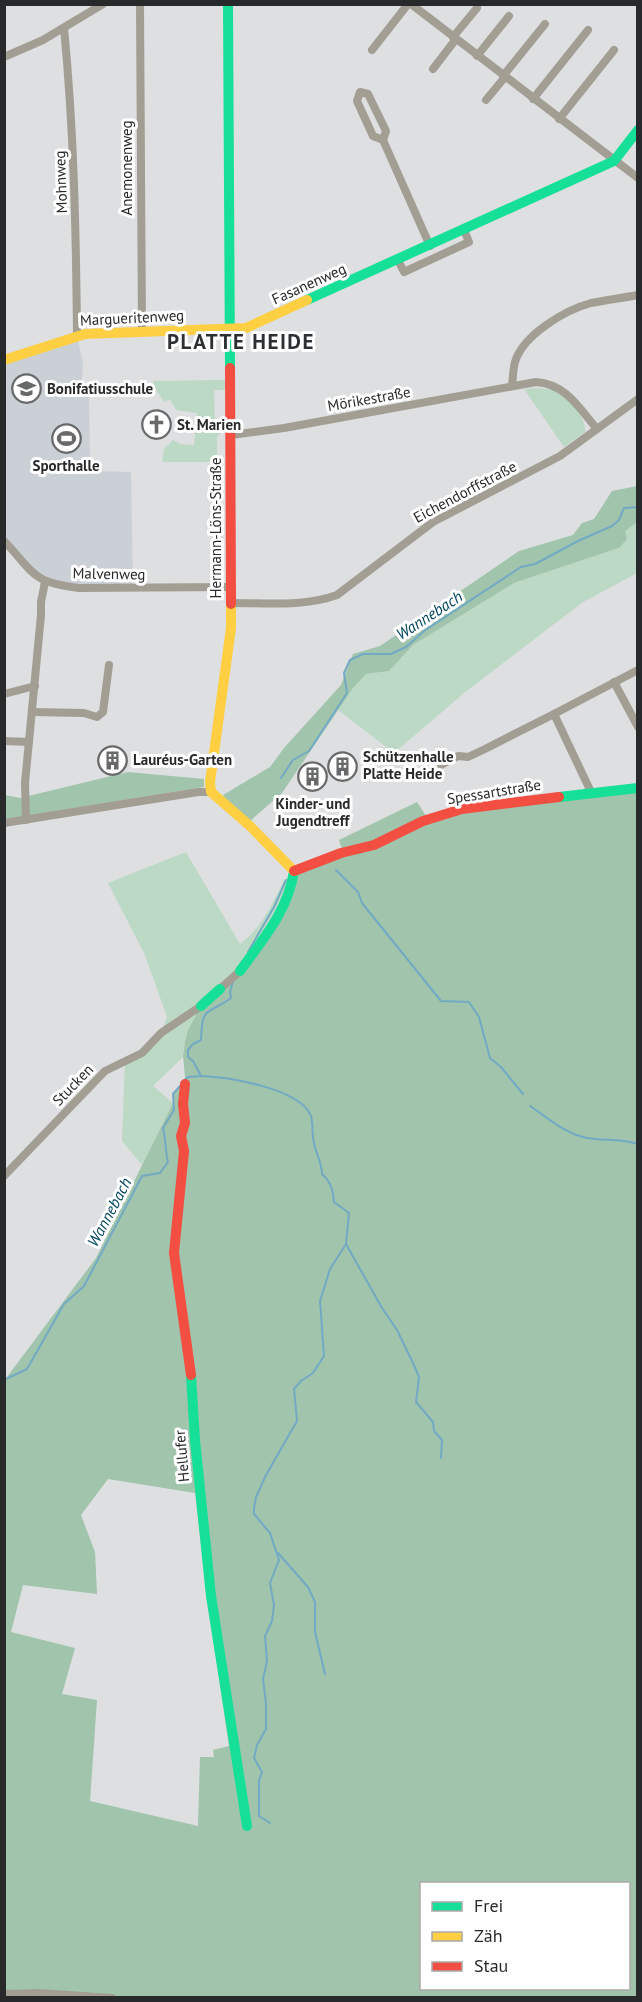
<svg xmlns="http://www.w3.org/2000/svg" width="642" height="2002" font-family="'PT Sans',sans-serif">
	<rect width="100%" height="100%" fill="#dddfe1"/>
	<polygon fill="#cad0d5" points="77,335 83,363 82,379 89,388 90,471 131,472 133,588 79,588 45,582 5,541 4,360"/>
	<g fill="#bbd9c4">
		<polygon points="225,380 225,390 214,390 215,422 220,423 220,435 217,436 217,462 162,462 164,449 173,440 180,444 194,445 197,413 176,410 170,399 164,402 155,388 153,381"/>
		<path d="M537,388c8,1 16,1 24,5 10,4 26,28 24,39l-21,15 -40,-58z"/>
		<polygon points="637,522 637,573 583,602 464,693 394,753 338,710 353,688 366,674 389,671 413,645 514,583 619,548 624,531"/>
		<path d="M186,852l54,92c21,-15 33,-41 44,-64l4,2v7l-48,82 -55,71 -3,16 -29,28 20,17 -31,62 -20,-24 3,-80 36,-28 6,-16 -22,-62 -37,-72z"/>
	</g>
	<g fill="#a0c4ac" fill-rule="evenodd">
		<polygon points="637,486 637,522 625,531 627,539 619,548 514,583 413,645 389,671 366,674 353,688 282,793 249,822 227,802 223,795 270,767 284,748 341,685 353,654 380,646 519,551 573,535 582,523 594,519 612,491"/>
		<polygon points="128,772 204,779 204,787 5,819 5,795 20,798"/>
		<path d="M637,788v1209h-632l-1,-616 92,-123 77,-155v-9l10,-12 2,-5 -2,-21 2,-14 3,-12 13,-24 39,-35 34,-46 20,-54 50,-16 -5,-15 78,-38 11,17zM108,1479l87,14 12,102 22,151 -16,4 1,7h-14l-2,69 -108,-25 7,-101 -35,-6 13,-46 -64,-16 12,-47 74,9 -2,-42 -14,-37zM422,1884h206v104h-206z"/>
	</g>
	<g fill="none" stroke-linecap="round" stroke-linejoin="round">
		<g stroke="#73aac3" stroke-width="2">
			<polyline points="281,778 293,760 309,751 347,693 344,673 350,660 363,654 391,654 406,647 424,631 521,567 535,564 578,541 612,526 619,520 624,508 638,507"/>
			<polyline points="336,870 358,892 362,903 441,1001 469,1002 479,1017 490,1058 501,1067 523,1094"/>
			<polyline points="248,952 274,907 286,880"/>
			<path d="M201,1076c26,1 99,12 110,40 2,7 1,19 3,27 2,11 8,20 8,31 9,8 11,16 12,28l15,11 -3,31 -16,25 -10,32 4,55 -11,17 -12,8 -7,8 3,32 -31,54 -10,22 -2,11v6l16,19 9,27 -9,23 4,22 -2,16 -7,15 2,25 -4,18 3,25v25l-9,16 -3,13 8,14 -3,9v35l11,7"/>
			<path d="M185,1080l3,-3 13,-1 -8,-15 -5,-4v-7l5,-6 8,-4c1,-36 6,-24 30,-42l-1,-6 3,-11"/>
			<path d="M530,1106c18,12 35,28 57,32 17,3 34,0 51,6"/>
			<polyline points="346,1244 382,1308 397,1330 413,1363 419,1377 416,1402 433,1422 434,1431 442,1440 441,1458"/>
			<path d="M4,1380l23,-11 37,-65 20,-18 58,-110 18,-3 8,-11c-3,-12 -2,-22 -5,-34l11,-18 -1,-16 7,-8"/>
			<polyline points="278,1553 308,1587 315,1602 315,1632 325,1674"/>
		</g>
		<g stroke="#a39e93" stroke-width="8">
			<polyline points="140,4 142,331"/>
			<polyline points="411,4 638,178"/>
			<path d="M64,28c10,103 12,203 13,307"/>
			<polyline points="453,37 477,8"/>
			<polyline points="372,50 408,4"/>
			<polyline points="477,56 509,16"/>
			<polyline points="4,57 43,40 103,4"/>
			<polyline points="433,69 456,39"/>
			<polyline points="503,76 545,24"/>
			<polyline points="533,99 588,30"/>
			<polyline points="486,100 505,77"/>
			<polyline points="559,119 614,50"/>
			<polyline points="383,140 373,136 357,101 360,92 368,94 386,131 383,140 430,246"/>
			<polyline points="398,260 404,272 469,242 464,230"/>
			<path d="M512,385c1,-7 1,-16 3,-23 8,-27 50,-52 76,-59 15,-3 31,-5 47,-8"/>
			<path d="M231,435l53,-7 252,-46c30,2 43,26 61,47"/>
			<path d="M4,541c31,32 26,41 75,47l152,-1"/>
			<path d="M231,603c35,0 73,4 106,-8l96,-73 127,-66 78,-57"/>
			<polyline points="614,682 638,727"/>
			<polyline points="4,694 35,686"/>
			<polyline points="32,712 84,713 97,717 103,712 109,665"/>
			<polyline points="4,741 29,742"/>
			<polyline points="441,765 458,756 468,757 485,749 554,714"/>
			<polyline points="591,792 554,714 638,670"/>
			<polyline points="26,820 25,783 41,615 41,602 45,582"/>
			<polyline points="4,823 198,792 211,792"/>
			<polyline points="220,989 240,971"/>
			<polyline points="4,1176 105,1071 142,1053 161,1033 201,1006"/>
			<polyline points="4,1994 40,1993 112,1998"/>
		</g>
		<g stroke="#16e098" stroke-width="10">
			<polyline points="228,4 230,368"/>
			<polyline points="307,300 614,161 638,130"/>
			<polyline points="559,797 638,788"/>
			<path d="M240,971c23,-32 48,-60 54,-100"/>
			<polyline points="201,1006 220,989"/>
			<polyline points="191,1375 195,1440 211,1596 247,1826"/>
		</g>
		<g stroke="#ffcf43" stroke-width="10">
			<polyline points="4,360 85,334 246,328 307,300"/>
			<polyline points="231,604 231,628 210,782 211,792 250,826 294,871"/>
		</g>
		<g stroke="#f24e42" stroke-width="10">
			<polyline points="230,368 231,604"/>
			<polyline points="294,871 341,853 374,845 423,821 462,809 559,797"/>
			<polyline points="185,1084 183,1104 185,1123 181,1136 184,1151 174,1253 191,1375"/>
		</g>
	</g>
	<defs>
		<symbol id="school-ring" viewBox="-11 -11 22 22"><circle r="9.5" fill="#fff" stroke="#67696a" stroke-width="1.5"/><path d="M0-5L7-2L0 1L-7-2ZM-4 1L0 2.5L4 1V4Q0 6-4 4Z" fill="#67696a"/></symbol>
		<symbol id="church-ring" viewBox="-11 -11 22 22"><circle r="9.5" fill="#fff" stroke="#67696a" stroke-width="1.5"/><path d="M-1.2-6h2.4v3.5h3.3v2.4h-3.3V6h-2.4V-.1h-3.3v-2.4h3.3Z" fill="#67696a"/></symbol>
		<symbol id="stadium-ring" viewBox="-11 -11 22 22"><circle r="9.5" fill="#fff" stroke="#67696a" stroke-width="1.5"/><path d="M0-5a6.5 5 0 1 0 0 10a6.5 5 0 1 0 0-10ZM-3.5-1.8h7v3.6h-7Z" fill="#67696a"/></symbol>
		<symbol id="building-ring" viewBox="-11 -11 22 22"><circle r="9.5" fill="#fff" stroke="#67696a" stroke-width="1.5"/><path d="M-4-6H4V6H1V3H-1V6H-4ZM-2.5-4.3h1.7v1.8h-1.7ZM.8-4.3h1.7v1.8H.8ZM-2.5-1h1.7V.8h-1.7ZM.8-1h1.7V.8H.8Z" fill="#67696a"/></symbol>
	</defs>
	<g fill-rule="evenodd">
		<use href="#school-ring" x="10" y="372" width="33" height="33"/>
		<use href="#church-ring" x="140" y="408" width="33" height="33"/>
		<use href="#stadium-ring" x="50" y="422" width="33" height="33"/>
		<use href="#building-ring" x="96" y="744" width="33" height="33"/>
		<use href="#building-ring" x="326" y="750" width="33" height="33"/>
		<use href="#building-ring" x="296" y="760" width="33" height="33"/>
	</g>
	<g text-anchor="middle" stroke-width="6" stroke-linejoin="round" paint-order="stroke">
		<g font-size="15" fill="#27292a" stroke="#fff">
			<text transform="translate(127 168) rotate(-90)" y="5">Anemonenweg</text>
			<text transform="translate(61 182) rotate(-92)" y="5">Mohnweg</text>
			<text transform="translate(309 284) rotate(-24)" y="5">Fasanenweg</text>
			<text transform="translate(132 318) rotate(-3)" y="5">Margueritenweg</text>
			<text transform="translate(369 399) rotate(-10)" y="5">Mörikestraße</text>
			<text transform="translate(465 492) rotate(-28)" y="5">Eichendorffstraße</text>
			<text transform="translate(216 528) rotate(-90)" y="5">Hermann-Löns-Straße</text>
			<text transform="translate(109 574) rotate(1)" y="5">Malvenweg</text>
			<text transform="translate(494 792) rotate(-9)" y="5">Spessartstraße</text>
			<text transform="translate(73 1085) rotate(-46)" y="5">Stucken</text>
			<text transform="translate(182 1456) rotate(-95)" y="5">Hellufer</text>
		</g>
		<g font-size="15" font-weight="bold" fill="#27292a" stroke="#fff" text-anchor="start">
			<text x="47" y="394">Bonifatiusschule</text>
			<text x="177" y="430">St. Marien</text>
			<text x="66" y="471" text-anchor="middle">Sporthalle</text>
			<text x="363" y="762">Schützenhalle<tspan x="363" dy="17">Platte Heide</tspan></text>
			<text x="133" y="765">Lauréus-Garten</text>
			<text x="313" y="809" text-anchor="middle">Kinder- und<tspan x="313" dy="17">Jugendtreff</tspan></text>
		</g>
		<g font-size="16" font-style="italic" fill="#00455e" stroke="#fff">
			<text transform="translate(429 615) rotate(-33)" y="6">Wannebach</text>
			<text transform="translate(109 1212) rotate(-62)" y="6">Wannebach</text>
		</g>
		<g font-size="21" font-weight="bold" letter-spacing="1.5" fill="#2d3033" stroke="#fff">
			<text x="241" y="349">PLATTE HEIDE</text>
		</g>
	</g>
	<rect width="642" height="2002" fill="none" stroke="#27292a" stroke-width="12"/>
	<rect x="420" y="1882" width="210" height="108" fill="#ffffff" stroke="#a9a9aa" stroke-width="1.5"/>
	<rect x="432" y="1902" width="30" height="9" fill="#16e098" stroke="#a9a9aa" stroke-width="1.5"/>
	<text x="474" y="1912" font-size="18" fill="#27292a">Frei</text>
	<rect x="432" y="1932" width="30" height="9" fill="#ffcf43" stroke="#a9a9aa" stroke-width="1.5"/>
	<text x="474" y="1942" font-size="18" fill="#27292a">Zäh</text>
	<rect x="432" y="1962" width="30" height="9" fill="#f24e42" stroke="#a9a9aa" stroke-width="1.5"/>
	<text x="474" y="1972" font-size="18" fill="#27292a">Stau</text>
</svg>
